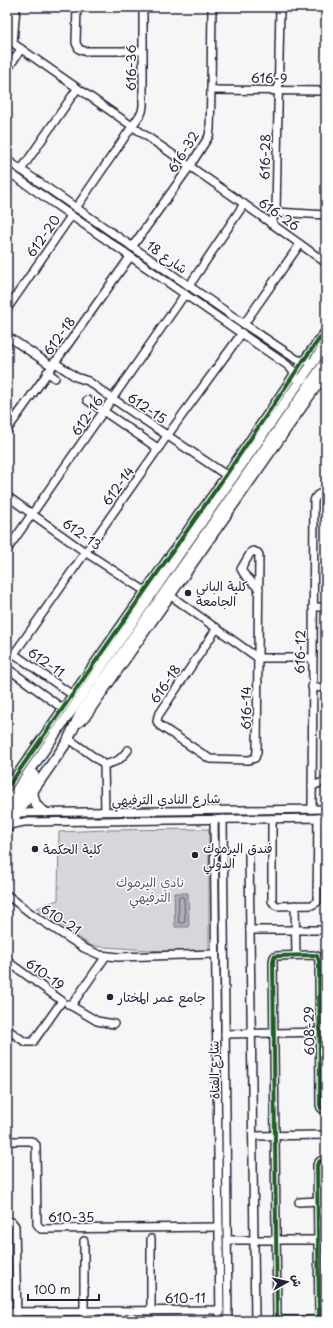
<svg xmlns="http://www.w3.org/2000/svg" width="333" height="1328" font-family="'Playpen Sans','Playpen Sans Arabic',sans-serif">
	<rect width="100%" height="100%" fill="#f6f6f7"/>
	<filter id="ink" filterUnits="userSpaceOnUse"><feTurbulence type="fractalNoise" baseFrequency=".025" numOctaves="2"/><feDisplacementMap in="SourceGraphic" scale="8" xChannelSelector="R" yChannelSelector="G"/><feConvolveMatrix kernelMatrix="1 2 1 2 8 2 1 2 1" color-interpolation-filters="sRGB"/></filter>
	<g filter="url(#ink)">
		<polygon fill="#d7d7db" stroke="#7c7c8b" points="209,829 209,951 163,951 91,946 37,908 58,900 59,832 106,830"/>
		<polygon fill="#aeaeb7" stroke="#767685" points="174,893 188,893 189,927 175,927"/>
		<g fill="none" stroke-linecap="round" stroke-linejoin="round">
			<polygon stroke="#5a5a6d" stroke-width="1" points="179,897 183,897 184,899 185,922 183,923 180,923 179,922"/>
			<defs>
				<g id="minor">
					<polyline points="77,7 76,43 79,49 84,51 142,51"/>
					<polyline points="7,39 244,204"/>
					<polyline points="13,43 16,7"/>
					<polyline points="7,70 21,49"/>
					<polyline points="211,90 326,91"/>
					<polyline points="7,160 244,324 296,359 303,361 307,360"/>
					<polyline points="21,170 77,89"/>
					<polyline points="7,171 287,365 293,371 295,378"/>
					<polyline points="76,208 142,112 143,106 143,7"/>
					<polyline points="276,212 326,215"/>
					<polyline points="271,224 276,212 280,7"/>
					<polyline points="300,244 326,263"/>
					<polyline points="132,247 190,166 209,136 210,129 211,90 212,7"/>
					<polyline points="189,286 244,204 300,244 244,324"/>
					<polyline points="7,309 71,216"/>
					<polyline points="7,336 52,366"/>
					<polyline points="54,362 76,377 88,381 113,399 226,475"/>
					<polyline points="47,372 55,378"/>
					<polyline points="87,400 159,449"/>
					<polyline points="7,430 130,257"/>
					<polyline points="7,496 85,552 145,591"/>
					<polyline points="7,550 185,294"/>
					<polyline points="171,596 258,658 312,658"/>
					<polyline points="313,607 326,607"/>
					<polyline points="217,628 158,716 157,721 159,725 210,759 249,760 255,758 257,752 259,555 258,553 253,551 251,552 241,569 244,574 259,589"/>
					<polyline points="7,649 71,694"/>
					<polyline points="14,654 167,436 242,333"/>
					<polyline points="7,668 62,708"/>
					<polyline points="312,687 326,688"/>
					<polyline points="74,725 79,723 86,717 326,374"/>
					<polyline points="69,739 101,762 104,765 105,811"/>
					<path d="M104,765c14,-4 14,-3 24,-15"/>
					<polyline points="312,786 326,781"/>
					<polyline points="7,788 226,475 303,361 326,330"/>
					<path d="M312,809l2,-308c2,-7 6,-8 12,-8"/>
					<polyline points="7,813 326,809"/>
					<polyline points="214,819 220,1321"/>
					<polyline points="223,819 228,1321"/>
					<polyline points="272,819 272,901 275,905 278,906 312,905 317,902 318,818"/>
					<polyline points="9,825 24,822 326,818"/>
					<polyline points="249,855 255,1321"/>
					<polyline points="7,895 33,915 84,948 100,955 118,957 215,954"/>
					<polyline points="295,905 296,955"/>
					<polyline points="250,930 326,930"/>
					<polyline points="7,961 62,1001 33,1042 25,1042 7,1029"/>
					<polyline points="68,1004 97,1021 114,1024"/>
					<polyline points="71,1006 106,956"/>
					<polyline points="225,1034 326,1032"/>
					<polyline points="326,1111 321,1108 320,1105 319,961 317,956 313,955 277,956 274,957 273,961 277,1316 281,1320 314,1320 319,1316 317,1165 320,1161 326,1160"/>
					<polyline points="253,1136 326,1135"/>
					<polyline points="7,1141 31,1141 36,1145 37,1224 41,1229 219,1227"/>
					<polyline points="299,1202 318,1201"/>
					<polyline points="7,1222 12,1222 15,1226 17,1321"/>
					<polyline points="151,1239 151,1311"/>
					<polyline points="228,1240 326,1240"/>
					<polyline points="84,1241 84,1321"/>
					<polyline points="121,1311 121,1321"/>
					<polyline points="7,1312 220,1310"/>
				</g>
				<g id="major">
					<path d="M33,792c0,9 3,16 12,20"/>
					<polyline points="7,804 182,550 326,344"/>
					<path d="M15,818c-3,-16 11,-30 19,-43"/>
					<polyline points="7,828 67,742 81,712 326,361"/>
				</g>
			</defs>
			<use href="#minor" stroke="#22223b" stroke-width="10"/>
			<use href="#major" stroke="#22223b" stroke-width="12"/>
			<use href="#minor" stroke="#fff" stroke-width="7"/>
			<use href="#major" stroke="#fff" stroke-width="9"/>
			<defs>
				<g id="cycleway">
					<polyline points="7,788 226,475 303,361 326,330"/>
					<polyline points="326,1111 321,1108 320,1105 319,961 317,956 313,955 277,956 274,957 273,961 277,1316 281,1320 314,1320 319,1316 317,1165 320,1161 326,1160"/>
				</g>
			</defs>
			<use href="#cycleway" stroke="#fff" stroke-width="6"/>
			<use href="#cycleway" stroke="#1b5e20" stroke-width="4"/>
		</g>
	</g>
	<g fill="#22223b" stroke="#fff" stroke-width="1.5">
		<circle cx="188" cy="593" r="4"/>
		<circle cx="35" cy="849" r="4"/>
		<circle cx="195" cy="855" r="4"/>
		<circle cx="110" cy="997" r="4"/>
	</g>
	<g text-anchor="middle" stroke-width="3" stroke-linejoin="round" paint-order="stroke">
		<g font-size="13" fill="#22223b" stroke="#fff">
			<text transform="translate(131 68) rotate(-90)" y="5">616-36</text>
			<text transform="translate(269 78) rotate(1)" y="5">616-9</text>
			<text transform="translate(183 152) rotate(-58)" y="5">616-32</text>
			<text transform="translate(265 157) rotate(-89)" y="5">616-28</text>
			<text transform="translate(279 214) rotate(35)" y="5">616-26</text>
			<text transform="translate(43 236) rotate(-55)" y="5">612-20</text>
			<text transform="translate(167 257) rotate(35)" y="5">شارع 18</text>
			<text transform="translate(59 336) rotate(-54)" y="5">612-18</text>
			<text transform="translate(147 408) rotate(34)" y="5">612-15</text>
			<text transform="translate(87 416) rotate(-55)" y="5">612-16</text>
			<text transform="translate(118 486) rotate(-54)" y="5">612-14</text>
			<text transform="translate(82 534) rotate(35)" y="5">612-13</text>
			<text transform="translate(300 652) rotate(-89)" y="5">616-12</text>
			<text transform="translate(46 662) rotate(35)" y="5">612-11</text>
			<text transform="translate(165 684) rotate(-56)" y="5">616-18</text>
			<text transform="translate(246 708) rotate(-90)" y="5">616-14</text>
			<text transform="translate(166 799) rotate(-1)" y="5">شارع النادي الترفيهي</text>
			<text transform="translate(61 919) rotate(33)" y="5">610-21</text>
			<text transform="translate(45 974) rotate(36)" y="5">610-19</text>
			<text transform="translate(309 1031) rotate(-91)" y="5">608-29</text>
			<text transform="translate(214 1070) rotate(-91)" y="5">شارع الفتاة</text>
			<text x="71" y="1222">610-35</text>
			<text transform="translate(185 1298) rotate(-1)" y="5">610-11</text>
		</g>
		<g font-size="13" fill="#22223b" stroke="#fff" text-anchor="start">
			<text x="196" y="591">كلية الباني<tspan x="196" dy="15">الجامعة</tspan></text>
			<text x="203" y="853">فندق اليرموك<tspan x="203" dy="15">الدولي</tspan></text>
			<text x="43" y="854">كلية الحكمة</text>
			<text x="118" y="1002">جامع عمر المختار</text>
		</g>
		<g font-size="13" fill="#58586b" stroke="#fff">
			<text x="150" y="887">نادي اليرموك<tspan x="150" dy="15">الترفيهي</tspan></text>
		</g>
	</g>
	<rect width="333" height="1328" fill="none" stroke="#fff" stroke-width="24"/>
	<rect x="12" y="12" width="309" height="1304" fill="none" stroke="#22223b" stroke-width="1.5" filter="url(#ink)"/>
	<g transform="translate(287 1282) rotate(82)" stroke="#ffffff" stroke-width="3" paint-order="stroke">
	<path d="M0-3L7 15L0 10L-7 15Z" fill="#22223b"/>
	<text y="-6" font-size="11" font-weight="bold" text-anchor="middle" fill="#22223b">ش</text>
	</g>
	<path d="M28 1294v6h71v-6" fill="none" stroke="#22223b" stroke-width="2"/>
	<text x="34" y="1294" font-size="12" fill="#22223b" stroke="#ffffff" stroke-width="3" paint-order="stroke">100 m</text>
</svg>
